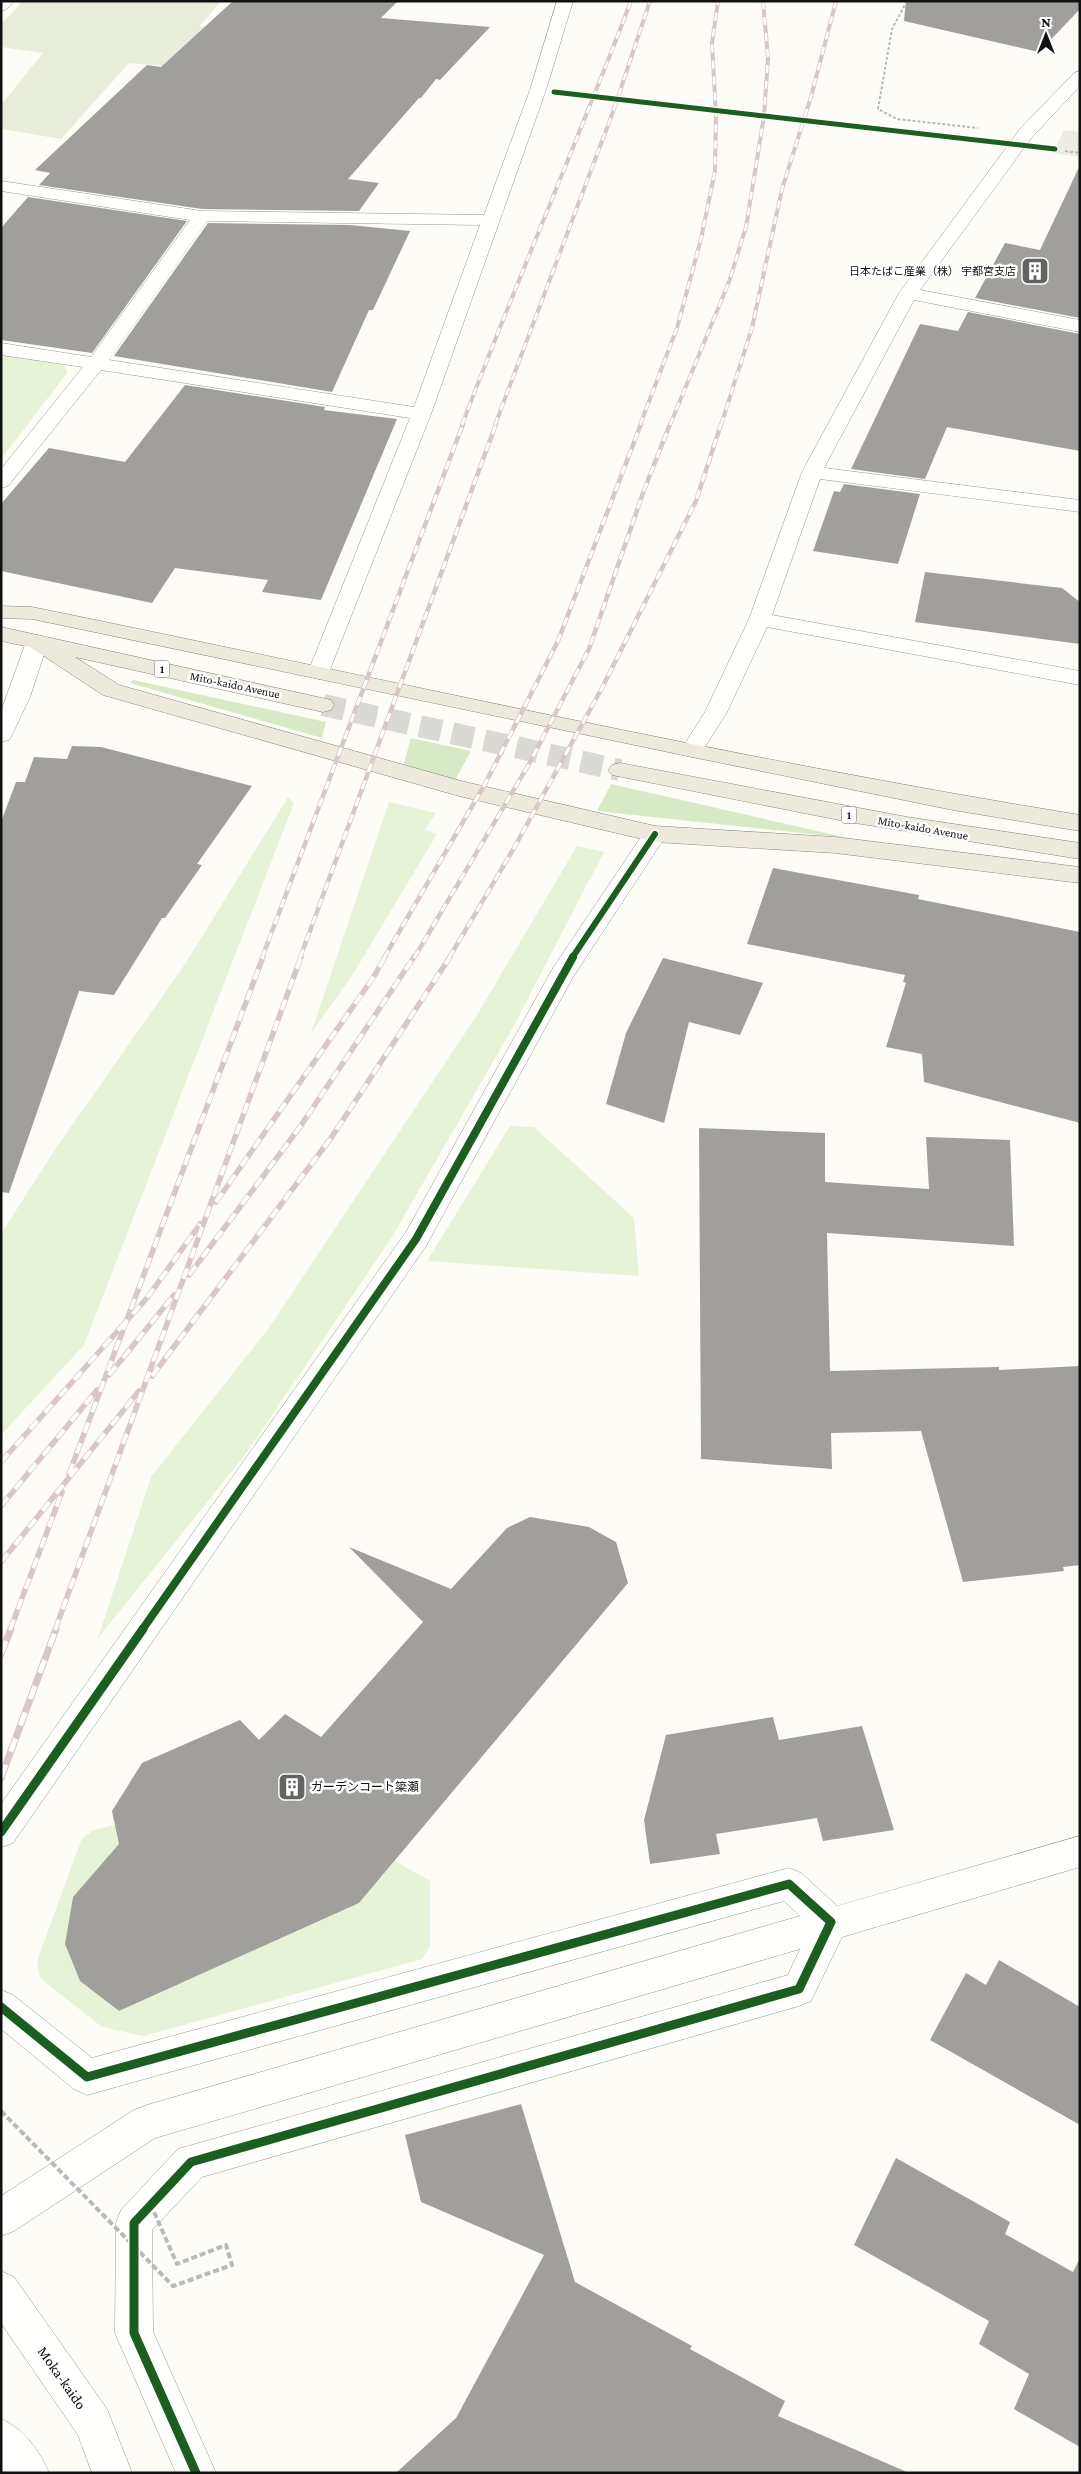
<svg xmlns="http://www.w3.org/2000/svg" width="1081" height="2474" font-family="'Crimson Pro','Noto Sans JP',serif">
	<rect width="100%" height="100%" fill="#fdfcf7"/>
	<g fill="#e7f3d7">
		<polygon points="1,355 65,365 67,373 1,459"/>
		<polygon points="288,797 294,803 84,1345 1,1435 1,1234 54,1151 185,964"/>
		<polygon points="389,802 436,813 425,830 437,834 353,974 311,1033"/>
		<polygon points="577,846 604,852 513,1027 392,1237 245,1455 98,1638 151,1477 268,1329 477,1015"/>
		<polygon points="510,1126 534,1127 634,1218 639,1276 427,1261"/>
		<polygon points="115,1825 121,1843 73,1897 65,1944 80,1981 119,2011 359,1903 395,1861 430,1881 430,1946 422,1959 144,2036 102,2027 40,1978 37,1961 82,1838 94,1830"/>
	</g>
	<g fill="#d8eac5">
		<polygon points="133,680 326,722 322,738 130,683"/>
		<polygon points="411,738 471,751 453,784 402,770"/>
		<polygon points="611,784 848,838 597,811"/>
	</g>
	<polygon fill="#e9eedb" points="23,1 221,1 200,26 339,48 267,75 129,63 61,139 1,129 1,105 43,53 1,47 1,24"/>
	<polygon fill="#edebe2" points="1064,130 1080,132 1080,157 1053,153"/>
	<g fill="#a19f9c">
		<polygon points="233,1 398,1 381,18 490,27 440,80 436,79 421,98 419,98 348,179 379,183 359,211 202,209 39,185 50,173 35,170 147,65 161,67"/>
		<polygon points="906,1 1080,1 1080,9 1039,52 904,21"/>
		<polygon points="1080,165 1080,318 975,298 1005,243 1040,250"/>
		<polygon points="28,197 187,221 92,353 1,340 1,228"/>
		<polygon points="208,223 350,225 410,231 373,310 369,310 332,392 114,356"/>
		<polygon points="968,312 1080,334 1080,451 947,427 925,479 851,469 920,324 958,331"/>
		<polygon points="185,385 325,407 324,410 397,419 321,600 262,592 268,580 175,568 152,603 1,571 1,504 49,448 125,462"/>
		<polygon points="844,484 920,494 898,564 813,551 834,491 840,492"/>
		<polygon points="925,572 1062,588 1080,602 1080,644 915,622"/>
		<polygon points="72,746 101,747 252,786 197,864 202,865 165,918 162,918 114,995 79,991 9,1193 1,1192 1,822 16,782 25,782 34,757 67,759"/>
		<polygon points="773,868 919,895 918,899 1080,932 1080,1123 924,1082 922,1054 886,1047 906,983 903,982 905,975 747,944"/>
		<polygon points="663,958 763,983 740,1035 689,1022 664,1123 606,1104 626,1033"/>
		<polygon points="699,1128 825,1133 825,1182 929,1189 926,1137 1010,1140 1014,1246 827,1233 830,1371 999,1367 999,1370 1080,1366 1080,1565 1063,1567 1064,1571 963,1582 921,1431 831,1433 832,1469 701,1459"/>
		<polygon points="530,1517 589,1527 616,1542 628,1583 359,1903 119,2011 80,1981 65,1944 73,1897 119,1844 112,1811 142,1763 240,1720 259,1740 285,1714 321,1737 423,1622 349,1547 451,1589 507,1528"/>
		<polygon points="773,1717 779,1740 862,1726 894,1830 823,1841 817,1818 716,1834 720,1854 650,1864 644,1820 666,1735"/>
		<polygon points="999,1960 1080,2007 1080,2125 930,2040 966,1973 986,1985"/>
		<polygon points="521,2104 575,2282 692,2346 690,2349 785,2401 778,2416 909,2473 396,2473 456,2418 544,2255 421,2202 405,2135"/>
		<polygon points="896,2158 1010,2222 1005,2234 1073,2272 1080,2258 1080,2447 1014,2409 1029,2374 979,2344 989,2321 854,2245"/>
	</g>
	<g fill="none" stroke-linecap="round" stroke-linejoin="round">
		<polyline stroke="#dad9d4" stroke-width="22" stroke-dasharray="22 11" stroke-linecap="butt" points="323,705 620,770"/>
		<defs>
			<g id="minor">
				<polygon points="1,1 14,1 7,9 1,11"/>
				<path d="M557,1h16l-27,89 -115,324 -104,263 -8,2 -8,-2 -3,-5 102,-254 -309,-48 -93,116 -7,2v-19l82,-102 -82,-12v-12l90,14 99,-137 -189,-29v-10l201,30 282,4 46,-125zM207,221l273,4 -66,182 -305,-47z"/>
				<polygon points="1080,71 1080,86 1032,137 920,290 1080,320 1080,332 914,300 824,468 1080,500 1080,512 820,479 772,615 1080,671 1080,685 767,627 727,712 703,750 700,755 692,757 684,755 681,750 705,712 749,619 802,472 899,293 1020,129 1074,73"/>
				<polygon points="37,635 45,637 48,642 30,697 12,735 9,740 1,742 1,711 26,642 29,637"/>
				<polygon points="655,826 663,828 667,834 573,977 426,1246 13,1843 1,1847 1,1804 406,1232 553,968 647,828"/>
				<polygon points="1080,1836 1080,1867 842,1937 811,2001 799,2006 202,2177 152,2230 153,2332 216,2473 176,2473 115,2333 116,2223 121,2210 178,2149 788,1975 800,1949 155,2138 14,2231 1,2236 1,2196 134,2110 147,2105 800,1916 784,1901 87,2095 74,2089 1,2029 1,1990 13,1995 92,2058 789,1868 801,1873 837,1906"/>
				<polygon points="1,2271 14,2277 107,2409 132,2473 92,2473 78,2435 1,2323"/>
				<path d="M1,2419c22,9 39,32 48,54h-45l-3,-4z"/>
			</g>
			<g id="major">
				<path d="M1,606l31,1c349,71 697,151 1048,208v16l-127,-21 -261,-53 -660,-138 -31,-1z"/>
				<polygon points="1,627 331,700 334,705 331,710 323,712 75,657 119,685 461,781 655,826 835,837 1080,867 1080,883 835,853 655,842 459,796 103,695 30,647 1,641"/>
				<polygon points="620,763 907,817 1080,843 1080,859 849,822 612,775 608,770 612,765"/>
			</g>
		</defs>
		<use href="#minor" stroke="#979795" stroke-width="1"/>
		<use href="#major" stroke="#858482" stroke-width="1"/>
		<g stroke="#b9b9b8" stroke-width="2" stroke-dasharray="3 2" stroke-linecap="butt">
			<polyline points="907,1 892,29 878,109 897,119 978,128"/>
			<polyline points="1065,151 1080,153"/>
		</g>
		<use href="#minor" fill="#fffffe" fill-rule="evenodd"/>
		<use href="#major" fill="#ede9dc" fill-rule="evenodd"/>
		<defs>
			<g id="rail-far3">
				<path d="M462,425c54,-143 115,-282 169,-424"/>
				<polyline points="495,425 613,112 650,1"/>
				<polyline points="640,425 677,328 701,239 715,171 716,115 712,43 718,1"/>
				<polyline points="670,425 729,282 746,227 764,116 768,58 763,1"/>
				<polyline points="721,425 752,328 782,189 811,97 836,1"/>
			</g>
			<g id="rail-far2">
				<polyline points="262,958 463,424"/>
				<polyline points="300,958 496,424"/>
				<polyline points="384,958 485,784 558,641 641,424"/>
				<polyline points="414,958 529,764 589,649 643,493 670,424"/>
				<polyline points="449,958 514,848 602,688 696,501 721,424"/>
			</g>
			<g id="rail-far1">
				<polyline points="216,1202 373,978 385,957"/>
				<polyline points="189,1275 300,1127 414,957"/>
				<polyline points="109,1375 174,1295"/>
				<polyline points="152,1376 331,1138 450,957"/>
				<polyline points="1,1462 147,1298 200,1224"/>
				<polyline points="69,1474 263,957"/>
				<polyline points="1,1506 97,1390"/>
				<polyline points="1,1562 139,1391"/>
				<polyline points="10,1630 62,1492"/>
				<polyline points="55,1630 301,957"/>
			</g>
			<g id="rail">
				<polyline points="1,1654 11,1629"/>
				<polyline points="1,1778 56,1629"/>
			</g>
		</defs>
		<use href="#rail-far3" stroke="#d9c6c7" stroke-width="4"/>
		<use href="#rail-far2" stroke="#d9c6c7" stroke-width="4.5"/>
		<use href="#rail-far1" stroke="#d9c6c7" stroke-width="5.5"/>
		<use href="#rail" stroke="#d9c6c7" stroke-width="7"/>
		<use href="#rail-far3" stroke="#fff" stroke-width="2.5" stroke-dasharray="8" stroke-linecap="butt"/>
		<use href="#rail-far2" stroke="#fff" stroke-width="3" stroke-dasharray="9" stroke-linecap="butt"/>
		<use href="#rail-far1" stroke="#fff" stroke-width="4" stroke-dasharray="11" stroke-linecap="butt"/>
		<use href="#rail" stroke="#fff" stroke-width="5" stroke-dasharray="14" stroke-linecap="butt"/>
		<polyline stroke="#b9b9b8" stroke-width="4" stroke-dasharray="6 3" stroke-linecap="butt" points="1,2111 173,2286 232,2265 226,2245 177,2264 151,2205"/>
		<defs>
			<polyline id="cycleway-far3" points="554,92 1055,149"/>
			<polyline id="cycleway-far2" points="572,958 655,834"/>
			<polyline id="cycleway-far1" points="142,1630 416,1239 573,957"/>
			<g id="cycleway">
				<polyline points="1,1832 143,1629"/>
				<polyline points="1,2007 87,2077 789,1884 831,1922 799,1989 191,2162 134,2223 134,2333 196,2473"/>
			</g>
		</defs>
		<use href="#cycleway-far3" stroke="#fff" stroke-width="7"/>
		<use href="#cycleway-far2" stroke="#fff" stroke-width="9"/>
		<use href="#cycleway-far1" stroke="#fff" stroke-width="11"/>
		<use href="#cycleway" stroke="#fff" stroke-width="12"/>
		<use href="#cycleway-far3" stroke="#1b5e20" stroke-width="5"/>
		<use href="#cycleway-far2" stroke="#1b5e20" stroke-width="6"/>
		<use href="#cycleway-far1" stroke="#1b5e20" stroke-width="8"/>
		<use href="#cycleway" stroke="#1b5e20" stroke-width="9"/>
	</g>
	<defs>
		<symbol id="building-square" viewBox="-11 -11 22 22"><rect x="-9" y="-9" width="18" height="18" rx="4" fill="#646362" stroke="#fff"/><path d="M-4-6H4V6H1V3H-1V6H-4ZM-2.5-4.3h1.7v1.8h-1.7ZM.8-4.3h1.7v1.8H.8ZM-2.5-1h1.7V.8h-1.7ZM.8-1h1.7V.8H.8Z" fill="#fff"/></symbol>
	</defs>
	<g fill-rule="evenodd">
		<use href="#building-square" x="1019" y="255" width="32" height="32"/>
		<use href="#building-square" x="276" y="1771" width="32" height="32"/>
	</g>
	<g text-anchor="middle" stroke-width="5" stroke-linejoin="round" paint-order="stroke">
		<g font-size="11" fill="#111" stroke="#fff" text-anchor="end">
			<text x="1016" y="275">日本たばこ産業（株） 宇都宮支店</text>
		</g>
		<g fill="#fff" stroke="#585858" stroke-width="1">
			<rect x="154.5" y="660.5" width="15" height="17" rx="4"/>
			<rect x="841.5" y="806.5" width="15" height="17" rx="4"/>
		</g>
		<g font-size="11" font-weight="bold" fill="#111">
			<text x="162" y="673">1</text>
			<text x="849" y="819">1</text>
		</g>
		<g font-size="12" fill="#111" stroke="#fff">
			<text transform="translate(235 685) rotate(12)" y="4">Mito-kaido Avenue</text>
			<text transform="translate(923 828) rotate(10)" y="4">Mito-kaido Avenue</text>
		</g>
		<g font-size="12" fill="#111" stroke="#fff" text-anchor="start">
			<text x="311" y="1791">ガーデンコート簗瀬</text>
		</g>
		<g font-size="15" fill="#111" stroke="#fff">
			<text transform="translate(62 2378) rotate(55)" y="5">Moka-kaido</text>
		</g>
	</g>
	<rect width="1081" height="2474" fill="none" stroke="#111111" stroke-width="5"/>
	<g transform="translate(1046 35)" stroke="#ffffff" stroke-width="4" paint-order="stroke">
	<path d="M0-4L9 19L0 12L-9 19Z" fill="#111111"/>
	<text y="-8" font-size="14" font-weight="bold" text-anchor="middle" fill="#111111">N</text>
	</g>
</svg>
